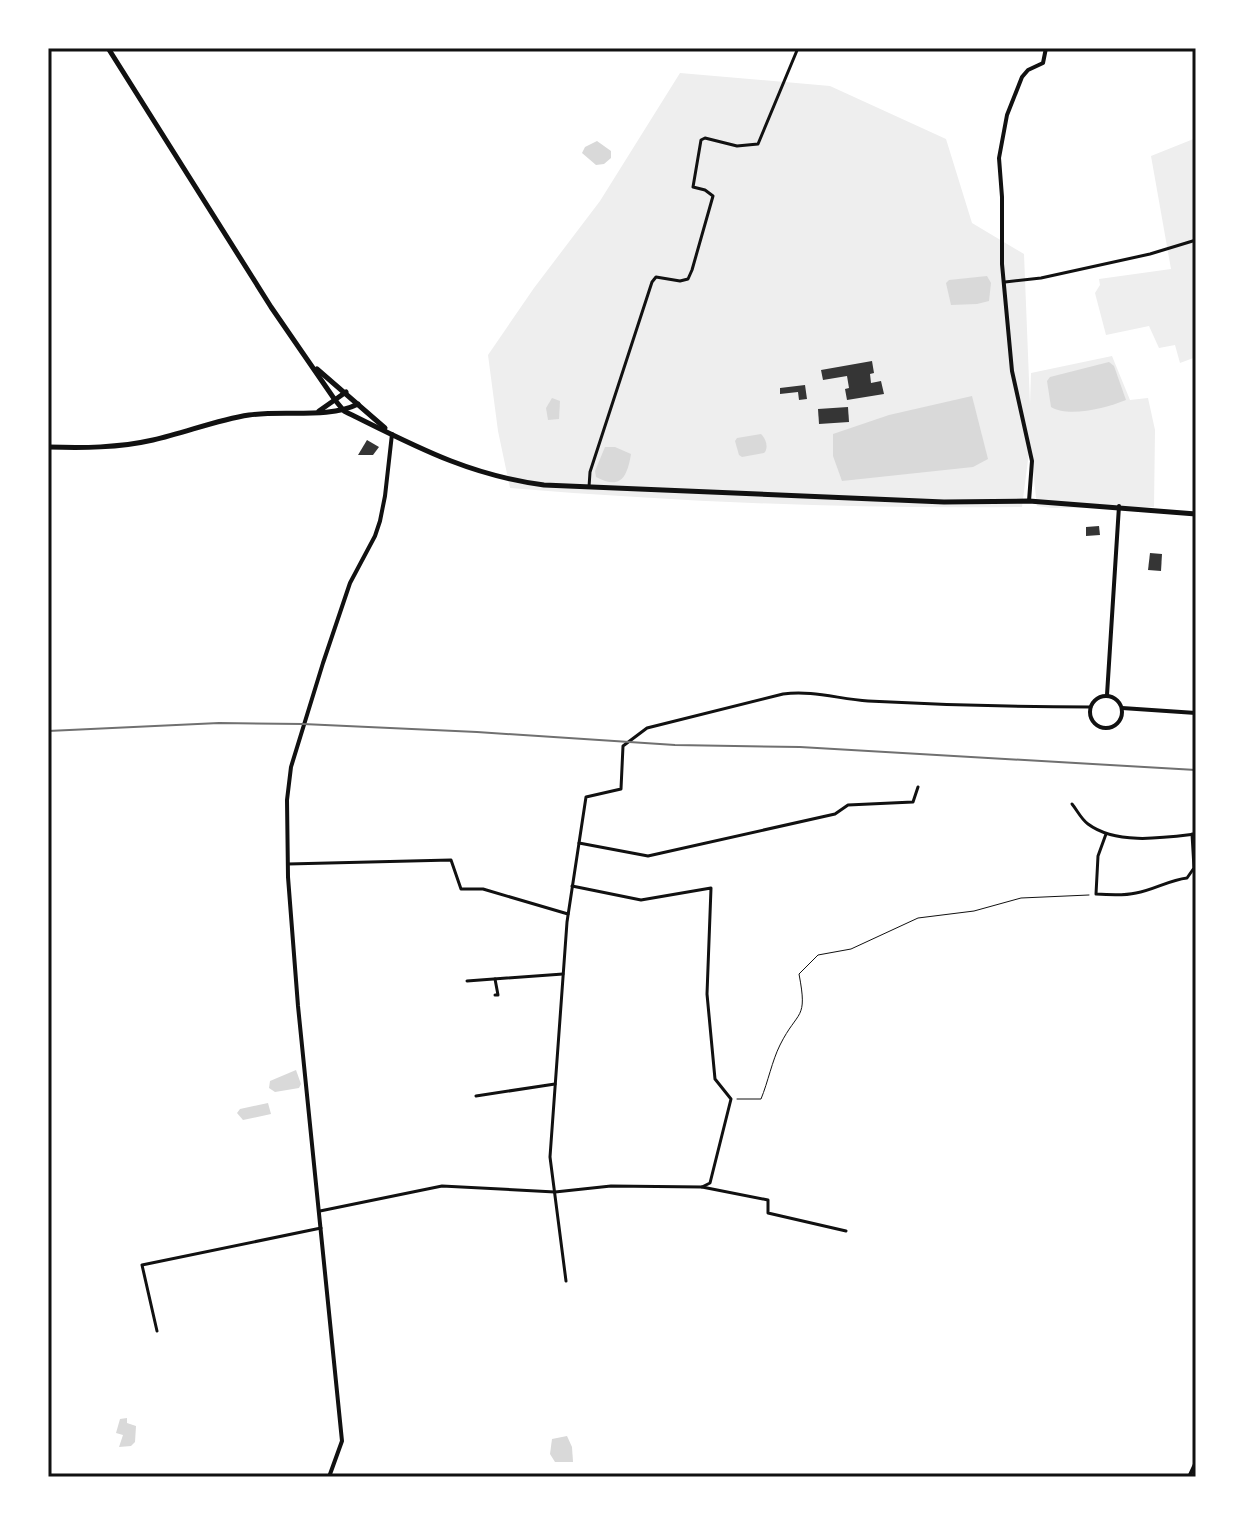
<svg xmlns="http://www.w3.org/2000/svg" width="1244" height="1525" font-family="Karla,sans-serif">
	<rect width="100%" height="100%" fill="#fff"/>
	<g fill="#eee">
		<path d="M680,73l150,13 116,53 26,84 52,31 6,151 1,-32 81,-17 18,44 18,-2 7,32 -1,77 -102,1 -15,-2 -7,-62 -8,63c-171,2 -342,-5 -512,-19l-12,-57 -10,-76 46,-67 66,-87z"/>
		<polygon points="1196,138 1196,357 1180,363 1175,345 1159,348 1149,326 1106,335 1095,293 1100,285 1099,279 1171,269 1151,156"/>
	</g>
	<g fill="#d9d9d9">
		<polygon points="597,141 611,151 611,158 604,164 596,165 582,153 585,147"/>
		<polygon points="987,276 991,283 989,301 977,304 951,305 946,283 949,280"/>
		<path d="M1109,362l5,4 12,34c-20,8 -57,18 -75,7l-4,-26 3,-4z"/>
		<polygon points="972,396 988,459 973,467 842,481 833,456 833,434 889,415"/>
		<polygon points="552,398 560,401 559,419 548,420 546,408"/>
		<path d="M761,434c5,5 8,14 3,19l-22,4 -3,-2 -4,-14 2,-3z"/>
		<path d="M605,447h10l16,7c-4,24 -11,36 -35,23l-1,-6z"/>
		<polygon points="296,1070 301,1084 299,1088 275,1092 269,1088 270,1081"/>
		<polygon points="268,1103 271,1114 243,1120 237,1113 240,1109"/>
		<polygon points="127,1418 127,1423 136,1426 135,1442 131,1446 119,1447 123,1435 116,1433 120,1419"/>
		<polygon points="567,1436 572,1447 573,1462 555,1462 550,1454 552,1439"/>
	</g>
	<g fill="#353535">
		<polygon points="872,361 874,373 870,374 871,383 881,381 884,394 847,400 845,389 849,388 847,376 823,380 821,370"/>
		<polygon points="805,385 807,399 799,400 798,392 780,394 780,388"/>
		<polygon points="848,407 849,422 819,424 818,409"/>
		<polygon points="367,440 379,447 373,455 358,455"/>
		<polygon points="1099,526 1100,535 1086,536 1086,527"/>
		<polygon points="1150,553 1162,554 1161,571 1148,570"/>
	</g>
	<g fill="none" stroke-linecap="round" stroke-linejoin="round">
		<path stroke="#111" stroke-width="1" d="M737,1099h24c7,-17 11,-38 19,-54 18,-36 28,-24 19,-71l19,-19 33,-6 67,-31 56,-7 47,-13 68,-3"/>
		<g stroke="#111" stroke-width="3">
			<polyline points="1005,282 1041,278 1150,254 1196,240"/>
			<polyline points="589,487 590,472 652,282 656,277 680,281 688,279 692,270 713,196 705,190 693,187 701,140 705,138 737,146 758,144 798,48"/>
			<path d="M1072,804c5,6 9,15 16,20 28,21 75,14 108,10"/>
			<path d="M1106,834l-8,22 -2,38c13,1 27,2 40,-1 18,-3 33,-13 51,-15l7,-10 -2,-34"/>
			<polyline points="579,843 648,856 835,814 848,805 913,802 918,787"/>
			<polyline points="288,864 451,860 461,889 483,889 568,914"/>
			<polyline points="467,981 563,974"/>
			<polyline points="495,995 498,995 495,979"/>
			<polyline points="476,1096 555,1084"/>
			<polyline points="702,1187 768,1200 768,1213 846,1231"/>
			<polyline points="320,1211 442,1186 555,1192 611,1186 702,1187 710,1183 731,1099 715,1079 707,994 711,888 641,900 572,886"/>
			<path d="M566,1281l-16,-124 17,-235 19,-125 35,-8 2,-43 24,-18 136,-34c29,-4 56,5 85,7 75,4 148,6 223,6"/>
			<polyline points="157,1331 142,1265 321,1228"/>
		</g>
		<g stroke="#111" stroke-width="4">
			<polyline points="1029,501 1032,461 1012,371 1002,264 1002,197 999,158 1007,115 1022,77 1028,70 1043,63 1046,48"/>
			<polyline points="1122,708 1196,713"/>
			<polyline points="329,1477 342,1441 298,1006 288,877 287,800 291,767 323,663 350,583 375,536 380,521 385,496 392,434"/>
			<polyline points="1189,1477 1196,1462"/>
		</g>
		<g stroke="#111" stroke-width="4">
			<polyline points="1107,695 1119,506"/>
			<circle cx="1106" cy="712" r="16"/>
		</g>
		<g stroke="#111" stroke-width="5">
			<polyline points="319,411 346,392"/>
			<path d="M48,447c35,1 70,1 105,-7 32,-7 63,-20 96,-25 33,-5 80,4 109,-11"/>
		</g>
		<g stroke="#111" stroke-width="5">
			<path d="M108,48l163,259 64,93 9,11c69,34 123,64 200,74l400,17 85,-1 167,13"/>
			<polyline points="317,369 385,428"/>
		</g>
		<polyline stroke="#707070" stroke-width="2" points="48,731 219,723 303,724 477,732 675,745 800,747 1196,770"/>
	</g>
	<rect width="1244" height="1525" fill="none" stroke="#ffffff" stroke-width="100"/>
	<rect x="50" y="50" width="1144" height="1425" fill="none" stroke="#111" stroke-width="3"/>
</svg>
